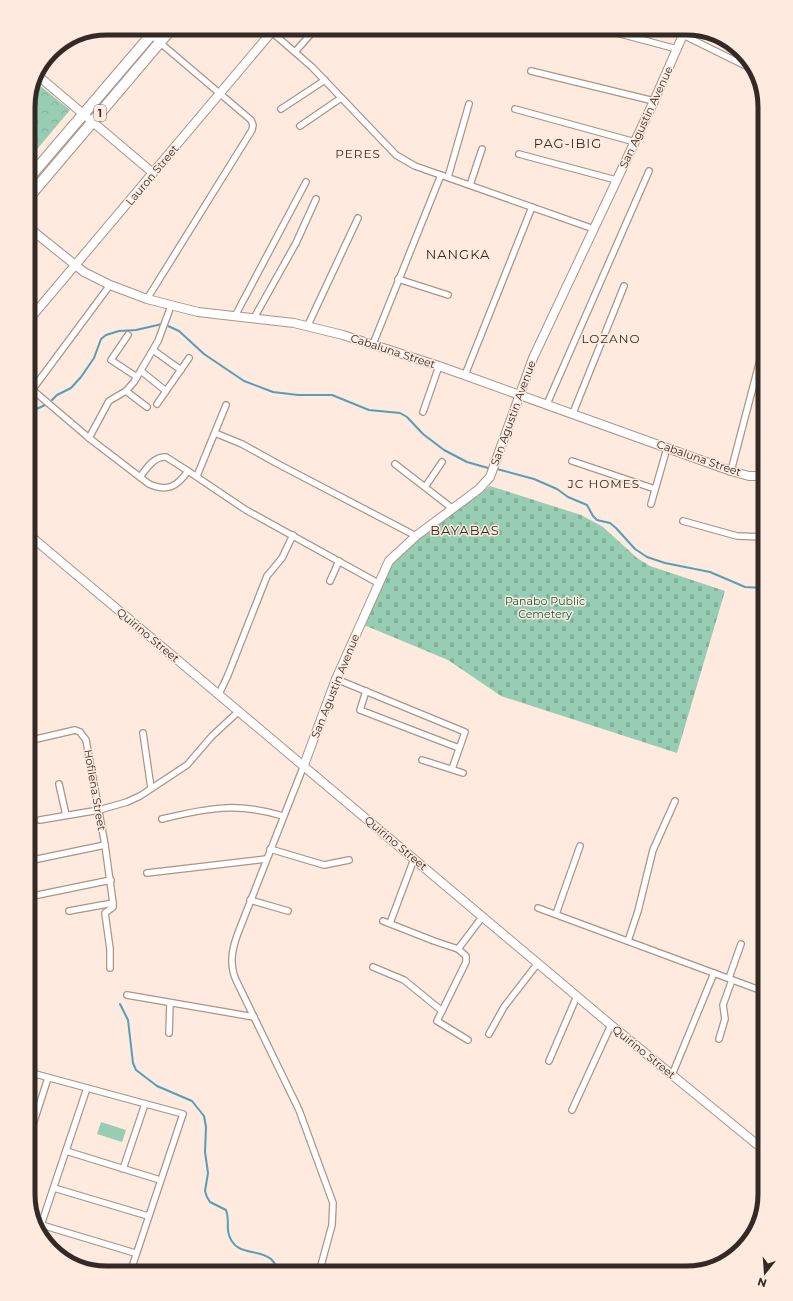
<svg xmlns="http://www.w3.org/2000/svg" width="793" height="1301" font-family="Montserrat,sans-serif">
	<defs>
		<pattern id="cemetery-stones" width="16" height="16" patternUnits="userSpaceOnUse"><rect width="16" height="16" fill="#96cdb3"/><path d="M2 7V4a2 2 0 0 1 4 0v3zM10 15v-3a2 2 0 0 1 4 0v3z" fill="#82b09a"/></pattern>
		<pattern id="park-crowns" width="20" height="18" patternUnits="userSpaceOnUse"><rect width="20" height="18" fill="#96cdb3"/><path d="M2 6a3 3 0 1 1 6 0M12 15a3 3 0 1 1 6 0" fill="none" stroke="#82b09a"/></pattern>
	</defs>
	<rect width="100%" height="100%" fill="#feeade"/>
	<polygon fill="url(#cemetery-stones)" points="490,486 581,515 603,527 637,558 650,566 725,591 677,753 501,696 448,660 364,625 390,567 407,548"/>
	<polygon fill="url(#park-crowns)" points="33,80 70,110 28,160 28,102"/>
	<polygon fill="#96cdb3" points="101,1122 126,1130 122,1142 97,1134"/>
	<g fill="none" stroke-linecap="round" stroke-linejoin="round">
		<g stroke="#579eb8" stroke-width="2">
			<polyline points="168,326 179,331 204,354 244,381 273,392 298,395 332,395 369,410 400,413 407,417 423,434 444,450 467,462 488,468"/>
			<polyline points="52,400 57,395 71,388 81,377 94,358 101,339 106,335 119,331 136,330 162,324"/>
			<polyline points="28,413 45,405"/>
			<polyline points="497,469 534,479 557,489 568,497 587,505 593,516 597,520 610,523 616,528 635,549 647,557 665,563 710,572 745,587 765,588"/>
			<path d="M120,1004l8,16 5,43 3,7 21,16 35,15 12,15 2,11 -1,25 3,21 -3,18 2,6 3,5 16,8c4,10 0,17 3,25 7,22 29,13 42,24 2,2 4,5 5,7l-1,7"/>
		</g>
		<defs>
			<g id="street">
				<polyline points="267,28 312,67 396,155 415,166 594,229"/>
				<polyline points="598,28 677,49"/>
				<polyline points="683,35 756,71"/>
				<polyline points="295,52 316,28"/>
				<polyline points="531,71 654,101"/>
				<polyline points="281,109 325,80"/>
				<polyline points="515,109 635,142"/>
				<polyline points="300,126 341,98"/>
				<polyline points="519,154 616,180"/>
				<polyline points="448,177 469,104"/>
				<polyline points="470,185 482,149"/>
				<polyline points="398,279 448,295"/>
				<polyline points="147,299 252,130 253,125 251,120 151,35"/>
				<polyline points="235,316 306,182"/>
				<polyline points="254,318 296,243 316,199"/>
				<polyline points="308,325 358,218"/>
				<polyline points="128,335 111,360 137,377"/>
				<polyline points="373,344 441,175"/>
				<polyline points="153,350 181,370"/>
				<polyline points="141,371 166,391"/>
				<polyline points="465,375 532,207"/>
				<path d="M28,386l61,52 60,46c18,8 28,3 39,-13l58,39 132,73"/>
				<polyline points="32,390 110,285"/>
				<polyline points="126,391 147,407"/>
				<polyline points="157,404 189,358"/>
				<polyline points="547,404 649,171"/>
				<polyline points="423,412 439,366"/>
				<polyline points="573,413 624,286"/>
				<polyline points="215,433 242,444 278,464 416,536"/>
				<polyline points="89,438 109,401 126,391 134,382 158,341 171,306"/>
				<polyline points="572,461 655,489"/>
				<polyline points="395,464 453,509"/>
				<polyline points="731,471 765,341"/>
				<polyline points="197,476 226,405"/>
				<polyline points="760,476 765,455"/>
				<path d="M140,477c6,-8 14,-21 26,-20l22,14"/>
				<polyline points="425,487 442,462"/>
				<polyline points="651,504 667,448"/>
				<polyline points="683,521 737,536 765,537"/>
				<polyline points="330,581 339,561"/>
				<polyline points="336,679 465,732 452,769"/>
				<polyline points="366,691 360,710 459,748"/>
				<polyline points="219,694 228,675 267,576 282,558 293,535"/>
				<polyline points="143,733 151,788"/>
				<polyline points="28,741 75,730 80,732 86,740 105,845 113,903 113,907 105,913 110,949 110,968"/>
				<polyline points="422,760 463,773"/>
				<path d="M304,765l-66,168c-6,16 -9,31 -2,47l63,130 34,93 -1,22 -13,48"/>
				<polyline points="59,784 66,815"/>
				<path d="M162,819c45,-11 76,-17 121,-3"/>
				<polyline points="40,820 99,810 127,802 140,796 187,765 212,736 239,711"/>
				<polyline points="270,849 324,865 349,860"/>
				<polyline points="28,861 105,845"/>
				<polyline points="147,873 266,859"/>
				<polyline points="28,897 111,880"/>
				<polyline points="250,900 288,911"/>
				<polyline points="538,908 765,992"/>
				<polyline points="69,911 113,903"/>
				<polyline points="556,914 580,846"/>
				<polyline points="383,921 434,941 458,949 466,956 466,962 437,1021 468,1040"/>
				<polyline points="390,923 414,859"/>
				<polyline points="628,941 638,911 653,850 675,801"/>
				<polyline points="458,949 483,916"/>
				<polyline points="373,967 404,980 442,1011"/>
				<polyline points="729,978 741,944"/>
				<polyline points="127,995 254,1017"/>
				<polyline points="169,1033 170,1003"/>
				<polyline points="489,1034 504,1007 538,963"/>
				<polyline points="719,1039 725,1019 723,1005 732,980"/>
				<polyline points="549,1061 577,996"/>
				<polyline points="28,1072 183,1114 130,1273"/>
				<polyline points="672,1075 714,973"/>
				<polyline points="572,1110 611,1025"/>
				<polyline points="28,1140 48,1078"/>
				<polyline points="66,1151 160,1180"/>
				<polyline points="123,1169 145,1104"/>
				<polyline points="54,1188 148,1216"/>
				<polyline points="35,1223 135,1253"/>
				<polyline points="41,1225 87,1088"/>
				<polyline points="74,1263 107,1273"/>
			</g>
			<g id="secondary">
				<polyline points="36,74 153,173"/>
				<polyline points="28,227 84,272 110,285 147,299 198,312 294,323 343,335 439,366 731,471 749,476 765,476"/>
				<polyline points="28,321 275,28"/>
				<polyline points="28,534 611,1025 765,1151"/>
				<polyline points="304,765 336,679 389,561 416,536 479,489 490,477 533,358 654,101 686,28"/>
			</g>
			<g id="highway">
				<polyline points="28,179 157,28"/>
				<polyline points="28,198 172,28"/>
			</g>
		</defs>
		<use href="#street" stroke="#ac9487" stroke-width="8"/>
		<use href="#secondary" stroke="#ac9487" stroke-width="10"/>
		<use href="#highway" stroke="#ac9487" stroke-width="12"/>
		<use href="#street" stroke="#fff" stroke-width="5.5"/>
		<use href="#secondary" stroke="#fff" stroke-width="8"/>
		<use href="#highway" stroke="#fff" stroke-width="10"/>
	</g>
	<g text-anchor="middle" stroke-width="3" stroke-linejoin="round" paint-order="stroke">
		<rect fill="#feeade" stroke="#70645c" stroke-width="1" x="94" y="105" width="12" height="16" rx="3"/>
		<g font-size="10" font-weight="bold" fill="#332a25">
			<text x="100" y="117">1</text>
		</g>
		<g font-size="11" fill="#332a25" stroke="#feeade">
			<text transform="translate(646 117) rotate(-65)" y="4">San Agustin Avenue</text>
			<text transform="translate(152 175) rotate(-50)" y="4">Lauron Street</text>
			<text transform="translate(393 351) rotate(18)" y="4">Cabaluna Street</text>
			<text transform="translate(513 413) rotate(-70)" y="4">San Agustin Avenue</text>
			<text transform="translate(699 458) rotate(19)" y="4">Cabaluna Street</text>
			<text transform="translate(148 635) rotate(40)" y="4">Quirino Street</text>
			<text transform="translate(335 686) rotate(-68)" y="4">San Agustin Avenue</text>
			<text transform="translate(95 790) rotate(80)" y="4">Hofileña Street</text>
			<text transform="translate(396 843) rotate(40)" y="4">Quirino Street</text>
			<text transform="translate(644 1052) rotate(39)" y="4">Quirino Street</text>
		</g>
		<g font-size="11" fill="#025d41" stroke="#feeade">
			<text x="545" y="605">Panabo Public<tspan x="545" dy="13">Cemetery</tspan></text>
		</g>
		<g font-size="12" letter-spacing="1" fill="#332a25" stroke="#feeade">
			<text x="358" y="158">PERES</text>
			<text x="611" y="343">LOZANO</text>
			<text x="604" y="488">JC HOMES</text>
		</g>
		<g font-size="13" letter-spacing="1" fill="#332a25" stroke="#feeade">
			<text x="568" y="148">PAG-IBIG</text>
			<text x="458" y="259">NANGKA</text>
			<text x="465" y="535">BAYABAS</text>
		</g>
	</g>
	<path d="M0 0H793V1301H0ZM107 35H686A72 72 0 0 1 758 107V1194A72 72 0 0 1 686 1266H107A72 72 0 0 1 35 1194V107A72 72 0 0 1 107 35Z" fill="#feeade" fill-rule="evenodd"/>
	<path fill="none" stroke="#332a25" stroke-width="5" d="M107 35H686A72 72 0 0 1 758 107V1194A72 72 0 0 1 686 1266H107A72 72 0 0 1 35 1194V107A72 72 0 0 1 107 35Z"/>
	<g transform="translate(765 1273) rotate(197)" stroke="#feeade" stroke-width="3" paint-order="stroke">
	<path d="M0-3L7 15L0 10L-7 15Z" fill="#332a25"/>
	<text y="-6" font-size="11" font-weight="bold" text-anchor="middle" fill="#332a25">N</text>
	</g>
</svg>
